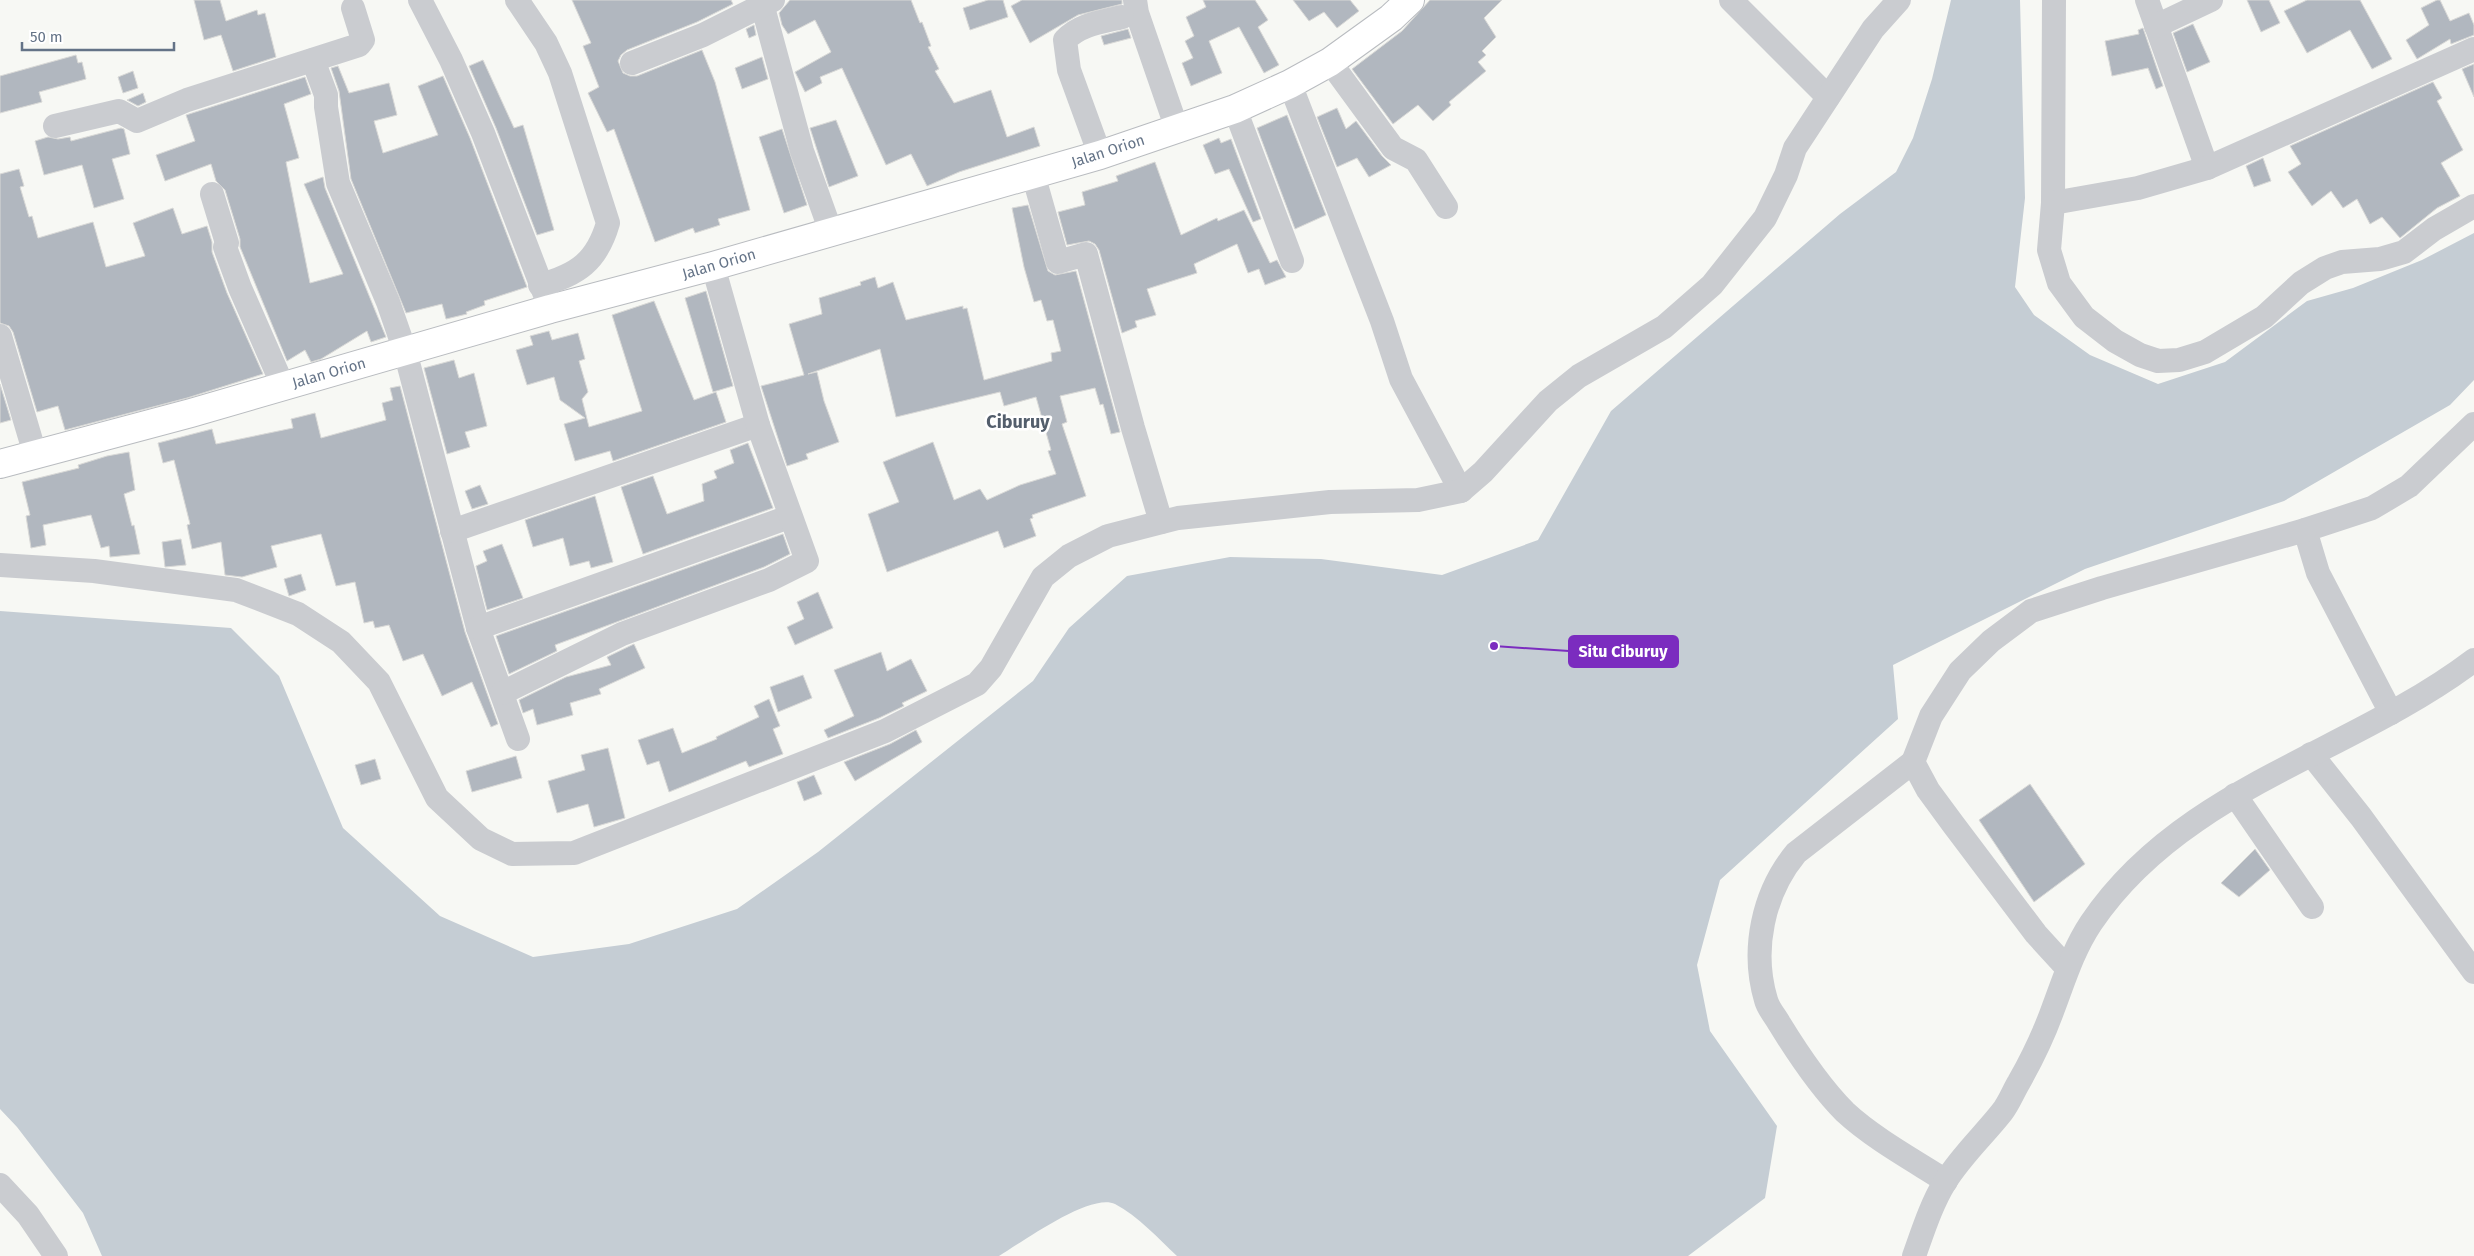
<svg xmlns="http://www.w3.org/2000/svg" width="2474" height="1256" font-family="'Fira Sans',sans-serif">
	<rect width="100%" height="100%" fill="#f7f8f4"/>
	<path fill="#c5cdd4" d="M1951,0h69l5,198 -10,89 19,28 56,40 68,29 67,-22 82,-61 46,-13 69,-28 52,-27v147l-24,25 -166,96 -199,68 -192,96 5,54 -178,161 -23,85 13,66 67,95 -12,72 -77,58h-511c-18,-17 -39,-40 -62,-52 -24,-12 -93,38 -116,52h-897l-19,-43 -66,-86 -17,-18v-498l231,17 48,48 64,152 97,88 93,41 96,-13 108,-35 81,-57 215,-171 36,-53 58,-52 103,-19 91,2 121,16 96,-35 73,-129 229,-197 56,-42 17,-34 19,-59z"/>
	<g fill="#b1b7bf" stroke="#d9d9d7">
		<polygon points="194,0 220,0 226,21 257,10 258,15 265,13 276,57 233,71 221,35 204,40"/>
		<polygon points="572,0 731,0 733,4 697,22 627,50 621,55 618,61 623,73 630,76 637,76 702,50 715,82 750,210 718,219 720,225 695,233 693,228 655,242 614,129 607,132 588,93 599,87 583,46 591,43"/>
		<polygon points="790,0 911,0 920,23 922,22 931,46 928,47 939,69 935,71 954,103 991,90 1007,137 1034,127 1040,146 959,172 927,186 911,154 886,165 842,68 820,77 822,83 805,92 795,72 831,52 815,20 788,34 782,25 779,13"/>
		<polygon points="988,0 1003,0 1008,17 970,30 963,8"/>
		<polygon points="1022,0 1122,0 1122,4 1078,15 1030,43 1011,6"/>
		<polygon points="1203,0 1255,0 1268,20 1258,27 1279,65 1264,73 1239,27 1209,41 1222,73 1191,86 1182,63 1193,58 1185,41 1194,36 1186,17 1206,7"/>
		<polygon points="1293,0 1350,0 1359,11 1337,28 1324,12 1309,21"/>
		<polygon points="1430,0 1502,0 1484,18 1496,37 1482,51 1486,55 1478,62 1486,71 1449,102 1451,105 1433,121 1418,105 1393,124 1352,69 1402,31"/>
		<polygon points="2247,0 2269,0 2280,23 2261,32"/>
		<polygon points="2307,0 2360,0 2392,59 2372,69 2350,30 2307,53 2284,11"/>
		<polygon points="2437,0 2440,0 2450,21 2469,13 2474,25 2474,35 2451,44 2450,39 2417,59 2406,40 2429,25 2421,8"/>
		<polygon points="2193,24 2210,62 2187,72 2173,33"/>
		<polygon points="754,25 756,35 749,38 746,29"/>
		<polygon points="2143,28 2163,86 2156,89 2148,68 2112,76 2105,41 2139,34 2138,30"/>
		<polygon points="1128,29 1131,38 1104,45 1101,36"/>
		<polygon points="76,55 78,63 82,62 86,79 39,92 42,102 0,113 0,76"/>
		<polygon points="762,57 768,79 742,89 735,68"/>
		<polygon points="483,60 514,128 523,125 554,230 537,235 496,128 469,66"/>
		<polygon points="2474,64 2474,97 2462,69"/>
		<polygon points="338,66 349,93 389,83 397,115 374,121 383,153 438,135 418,86 443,76 470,138 527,287 484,301 485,305 466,312 467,314 446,319 442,304 406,313 351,179 339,91 331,68"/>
		<polygon points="133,71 138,88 123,93 118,77"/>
		<polygon points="305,77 311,94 284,104 299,158 286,162 310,283 343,274 304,184 323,177 325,188 386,337 371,342 367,331 321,359 311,362 305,350 287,361 240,247 240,239 225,190 216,181 211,164 165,181 156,155 195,141 186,115"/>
		<polygon points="2433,82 2442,98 2437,101 2463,150 2441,163 2460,196 2437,208 2400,238 2382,217 2370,224 2357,199 2343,208 2331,191 2312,206 2288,172 2301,164 2290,146"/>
		<polygon points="143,93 146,102 138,106 127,100"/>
		<polygon points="1337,108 1346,129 1356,121 1382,156 1391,165 1369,177 1357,158 1337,167 1317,117"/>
		<polygon points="1287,115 1326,215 1295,229 1257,128"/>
		<polygon points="836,120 858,176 829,187 810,128"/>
		<polygon points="121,128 124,129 130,154 112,159 124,199 94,208 82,165 44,175 35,141 48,137 58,139 70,137 71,141"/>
		<polygon points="782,129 807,205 784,213 759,137"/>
		<polygon points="1219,138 1221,143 1231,139 1261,219 1253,222 1229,169 1215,174 1203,145"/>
		<polygon points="2263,158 2271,181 2254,187 2246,166"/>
		<polygon points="1155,162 1181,235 1217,218 1218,221 1244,210 1270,263 1277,260 1286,277 1265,285 1259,269 1248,273 1237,244 1194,264 1197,273 1147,289 1156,315 1135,321 1137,327 1122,333 1099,250 1095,244 1089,241 1067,245 1058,212 1085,205 1082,192 1118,181 1116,176"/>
		<polygon points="19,169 24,186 20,187 29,217 32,216 38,238 93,222 106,267 145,256 133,223 173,208 182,234 207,226 212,242 212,252 227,293 263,374 187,398 65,430 58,406 37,412 13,332 9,326 0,323 0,174"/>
		<polygon points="1028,205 1048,271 1055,275 1076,271 1120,432 1111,434 1103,404 1100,405 1095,388 1060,396 1067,422 1062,424 1086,496 1032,515 1033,518 1030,519 1036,536 1004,548 998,531 887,572 868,514 899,502 883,462 933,442 954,500 980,489 987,500 1020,485 1056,474 1048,451 1051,450 1036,397 1004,406 1000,392 896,417 880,349 808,374 817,372 824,401 839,442 806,454 808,459 787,466 761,386 804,375 789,324 822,314 819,298 861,285 860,282 875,277 878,288 893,282 906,320 963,306 963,309 967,308 984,380 1052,361 1051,353 1061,351 1053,320 1047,321 1041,300 1034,302 1024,267 1012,208"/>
		<polygon points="706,291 733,386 713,392 685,298"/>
		<polygon points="654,301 694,400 716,392 726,422 613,461 610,451 575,461 564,424 585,418 560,400 554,377 527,385 516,350 533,345 530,336 549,331 552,340 578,333 585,359 579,361 588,392 582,399 589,427 642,411 612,315"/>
		<polygon points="454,360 459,378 474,373 487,426 465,432 470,447 447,454 424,368"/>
		<polygon points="0,384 11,420 0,423"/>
		<polygon points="400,386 465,632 498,724 491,727 472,682 442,696 423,654 403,661 389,625 375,628 373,621 364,623 355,582 336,586 321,534 271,546 277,567 242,577 225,575 221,542 192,549 187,525 190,524 174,460 163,463 158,443 212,429 216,444 293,428 291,419 315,413 321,438 386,420 382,403 393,400 390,388"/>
		<polygon points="748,443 773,508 643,554 621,487 653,476 667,514 704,501 702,484 717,478 714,471 734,463 730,450"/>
		<polygon points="129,452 135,490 124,494 132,526 134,525 140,554 110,557 109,546 101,548 91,515 43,525 46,545 31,548 26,516 30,515 22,482 79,468 78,465 107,456"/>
		<polygon points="480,485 488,504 472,509 465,491"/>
		<polygon points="595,496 613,562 591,568 589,561 570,566 563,538 533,547 525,520"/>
		<polygon points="783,534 790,554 764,567 555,645 557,651 509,674 496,636"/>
		<polygon points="181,539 186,565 165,567 162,542"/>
		<polygon points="502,544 523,598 487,610 476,566 487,561 483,551"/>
		<polygon points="301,574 306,590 289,596 284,579"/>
		<polygon points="818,592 833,628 795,645 787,627 804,619 797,602"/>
		<polygon points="634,644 645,668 599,689 601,694 570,703 573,715 537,725 533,709 523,713 519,700 566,677 611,665 607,657"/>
		<polygon points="881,652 887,671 911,659 927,691 902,703 904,706 879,718 828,738 824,730 854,716 834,670"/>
		<polygon points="803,675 812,698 778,712 770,687"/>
		<polygon points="769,699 780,726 773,729 783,754 749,767 746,761 669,792 659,761 647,765 638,740 673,728 682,753 717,739 716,737 759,717 754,706"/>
		<polygon points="916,730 922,742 855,781 844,762 890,744"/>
		<polygon points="608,748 625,818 594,827 588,804 557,813 548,781 585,770 581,755"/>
		<polygon points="516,756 522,778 472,792 466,771"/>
		<polygon points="375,759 381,779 361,785 355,765"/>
		<polygon points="814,775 822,794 804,801 797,782"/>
		<polygon points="2030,784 2085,864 2034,902 1979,820"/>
		<polygon points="2255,849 2270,870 2239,897 2221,883"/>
	</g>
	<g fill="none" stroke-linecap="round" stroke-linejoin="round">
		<defs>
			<polyline id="highway" points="0,464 191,413 550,309 713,266 1100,155 1235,109 1290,84 1330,62 1391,18 1410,0"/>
		</defs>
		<use href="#highway" stroke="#b9bcc0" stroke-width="30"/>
		<g stroke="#caccd0" stroke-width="24">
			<polyline points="420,0 451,60 483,133 547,300"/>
			<path d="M517,0l29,43 14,30 48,150c-11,38 -30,52 -68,62"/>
			<polyline points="761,0 802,151 831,232"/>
			<polyline points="1135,0 1137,13 1177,129"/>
			<polyline points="1731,0 1828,97"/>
			<polyline points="2054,0 2053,203 2049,250 2059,283 2084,317 2115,341 2140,355 2158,361 2179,360 2205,352 2264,317 2301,283 2325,268 2342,262 2380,259 2404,252 2434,229 2474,206"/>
			<polyline points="2147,0 2207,168"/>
			<polyline points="2156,26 2211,0"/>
			<polyline points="313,60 326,95 326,107 338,183 388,302 405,351 478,628 518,739"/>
			<polyline points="1330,62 1393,148 1416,160 1446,207"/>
			<polyline points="632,63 703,35 773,0"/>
			<polyline points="1290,84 1382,321 1401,379 1461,491"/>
			<polyline points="1235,109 1292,261"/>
			<polyline points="55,126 119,111 137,121 187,100 359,45 363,40 353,8"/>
			<path d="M1100,155l-31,-85 -4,-30c15,-16 37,-18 57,-23"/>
			<polyline points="1033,174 1058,262 1086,254 1133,428 1161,522"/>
			<polyline points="212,194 227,243 225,247 240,288 283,386"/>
			<polyline points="2053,203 2138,188 2207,168 2474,49"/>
			<polyline points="0,336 35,454"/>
			<polyline points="452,531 758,425"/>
			<polyline points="0,565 94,571 236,590 298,614 341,642 379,682 437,798 481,839 512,854 574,853 885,731 977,684 991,668 1043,577 1069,556 1108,536 1178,518 1330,502 1418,500 1461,491 1483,472 1548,401 1579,376 1664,327 1712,285 1765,218 1786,175 1795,148 1873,29 1899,0"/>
			<polyline points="478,628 789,517"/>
			<polyline points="502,693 622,634 769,580 807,561 758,425 713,266"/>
			<polyline points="2391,713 2318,573 2305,530 2372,508 2409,486 2474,424"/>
			<polyline points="2311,754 2361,817 2474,972"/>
			<path d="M1913,762l-117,91c-33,40 -45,97 -30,147 2,8 9,16 13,23 19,31 40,63 66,89 28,26 68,48 101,69"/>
			<polyline points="2235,795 2312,907"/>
			<polyline points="2067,968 2036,934 1953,824 1928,790 1913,762 1931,716 1960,671 1991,641 2031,611 2102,588 2305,530"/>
			<polyline points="0,1185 28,1215 56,1256"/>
			<path d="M1914,1256c9,-25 17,-51 31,-74 16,-26 39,-47 57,-70 7,-9 11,-20 17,-30 13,-23 25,-48 34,-73 11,-29 20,-59 38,-86 91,-135 259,-169 383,-263"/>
		</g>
		<use href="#highway" stroke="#fff" stroke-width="28"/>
	</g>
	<g text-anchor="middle" stroke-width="5" stroke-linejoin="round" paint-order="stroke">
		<g font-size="15" fill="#647387" stroke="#fff">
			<text transform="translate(1108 151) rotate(-18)" y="5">Jalan Orion</text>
			<text transform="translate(719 264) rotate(-16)" y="5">Jalan Orion</text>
			<text transform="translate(329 373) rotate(-16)" y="5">Jalan Orion</text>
		</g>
		<g font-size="18" font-weight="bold" fill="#535e6c" stroke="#fff">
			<text x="1018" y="428">Ciburuy</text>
		</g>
	</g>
	<path fill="none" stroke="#7b2cbf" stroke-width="2" d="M1494 646L1569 651"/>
	<circle fill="#7b2cbf" stroke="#fff" stroke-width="2" cx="1494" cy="646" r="5"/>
	<rect fill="#7b2cbf" stroke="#7b2cbf" stroke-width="2" x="1569" y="636" width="109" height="31" rx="5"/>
	<g font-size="16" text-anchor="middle" font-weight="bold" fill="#fff">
		<text x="1623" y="657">Situ Ciburuy</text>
	</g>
	<path d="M22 42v8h152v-8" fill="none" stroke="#647387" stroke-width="2.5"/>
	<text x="30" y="42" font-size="15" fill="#647387" stroke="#ffffff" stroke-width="4" paint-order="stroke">50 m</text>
</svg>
